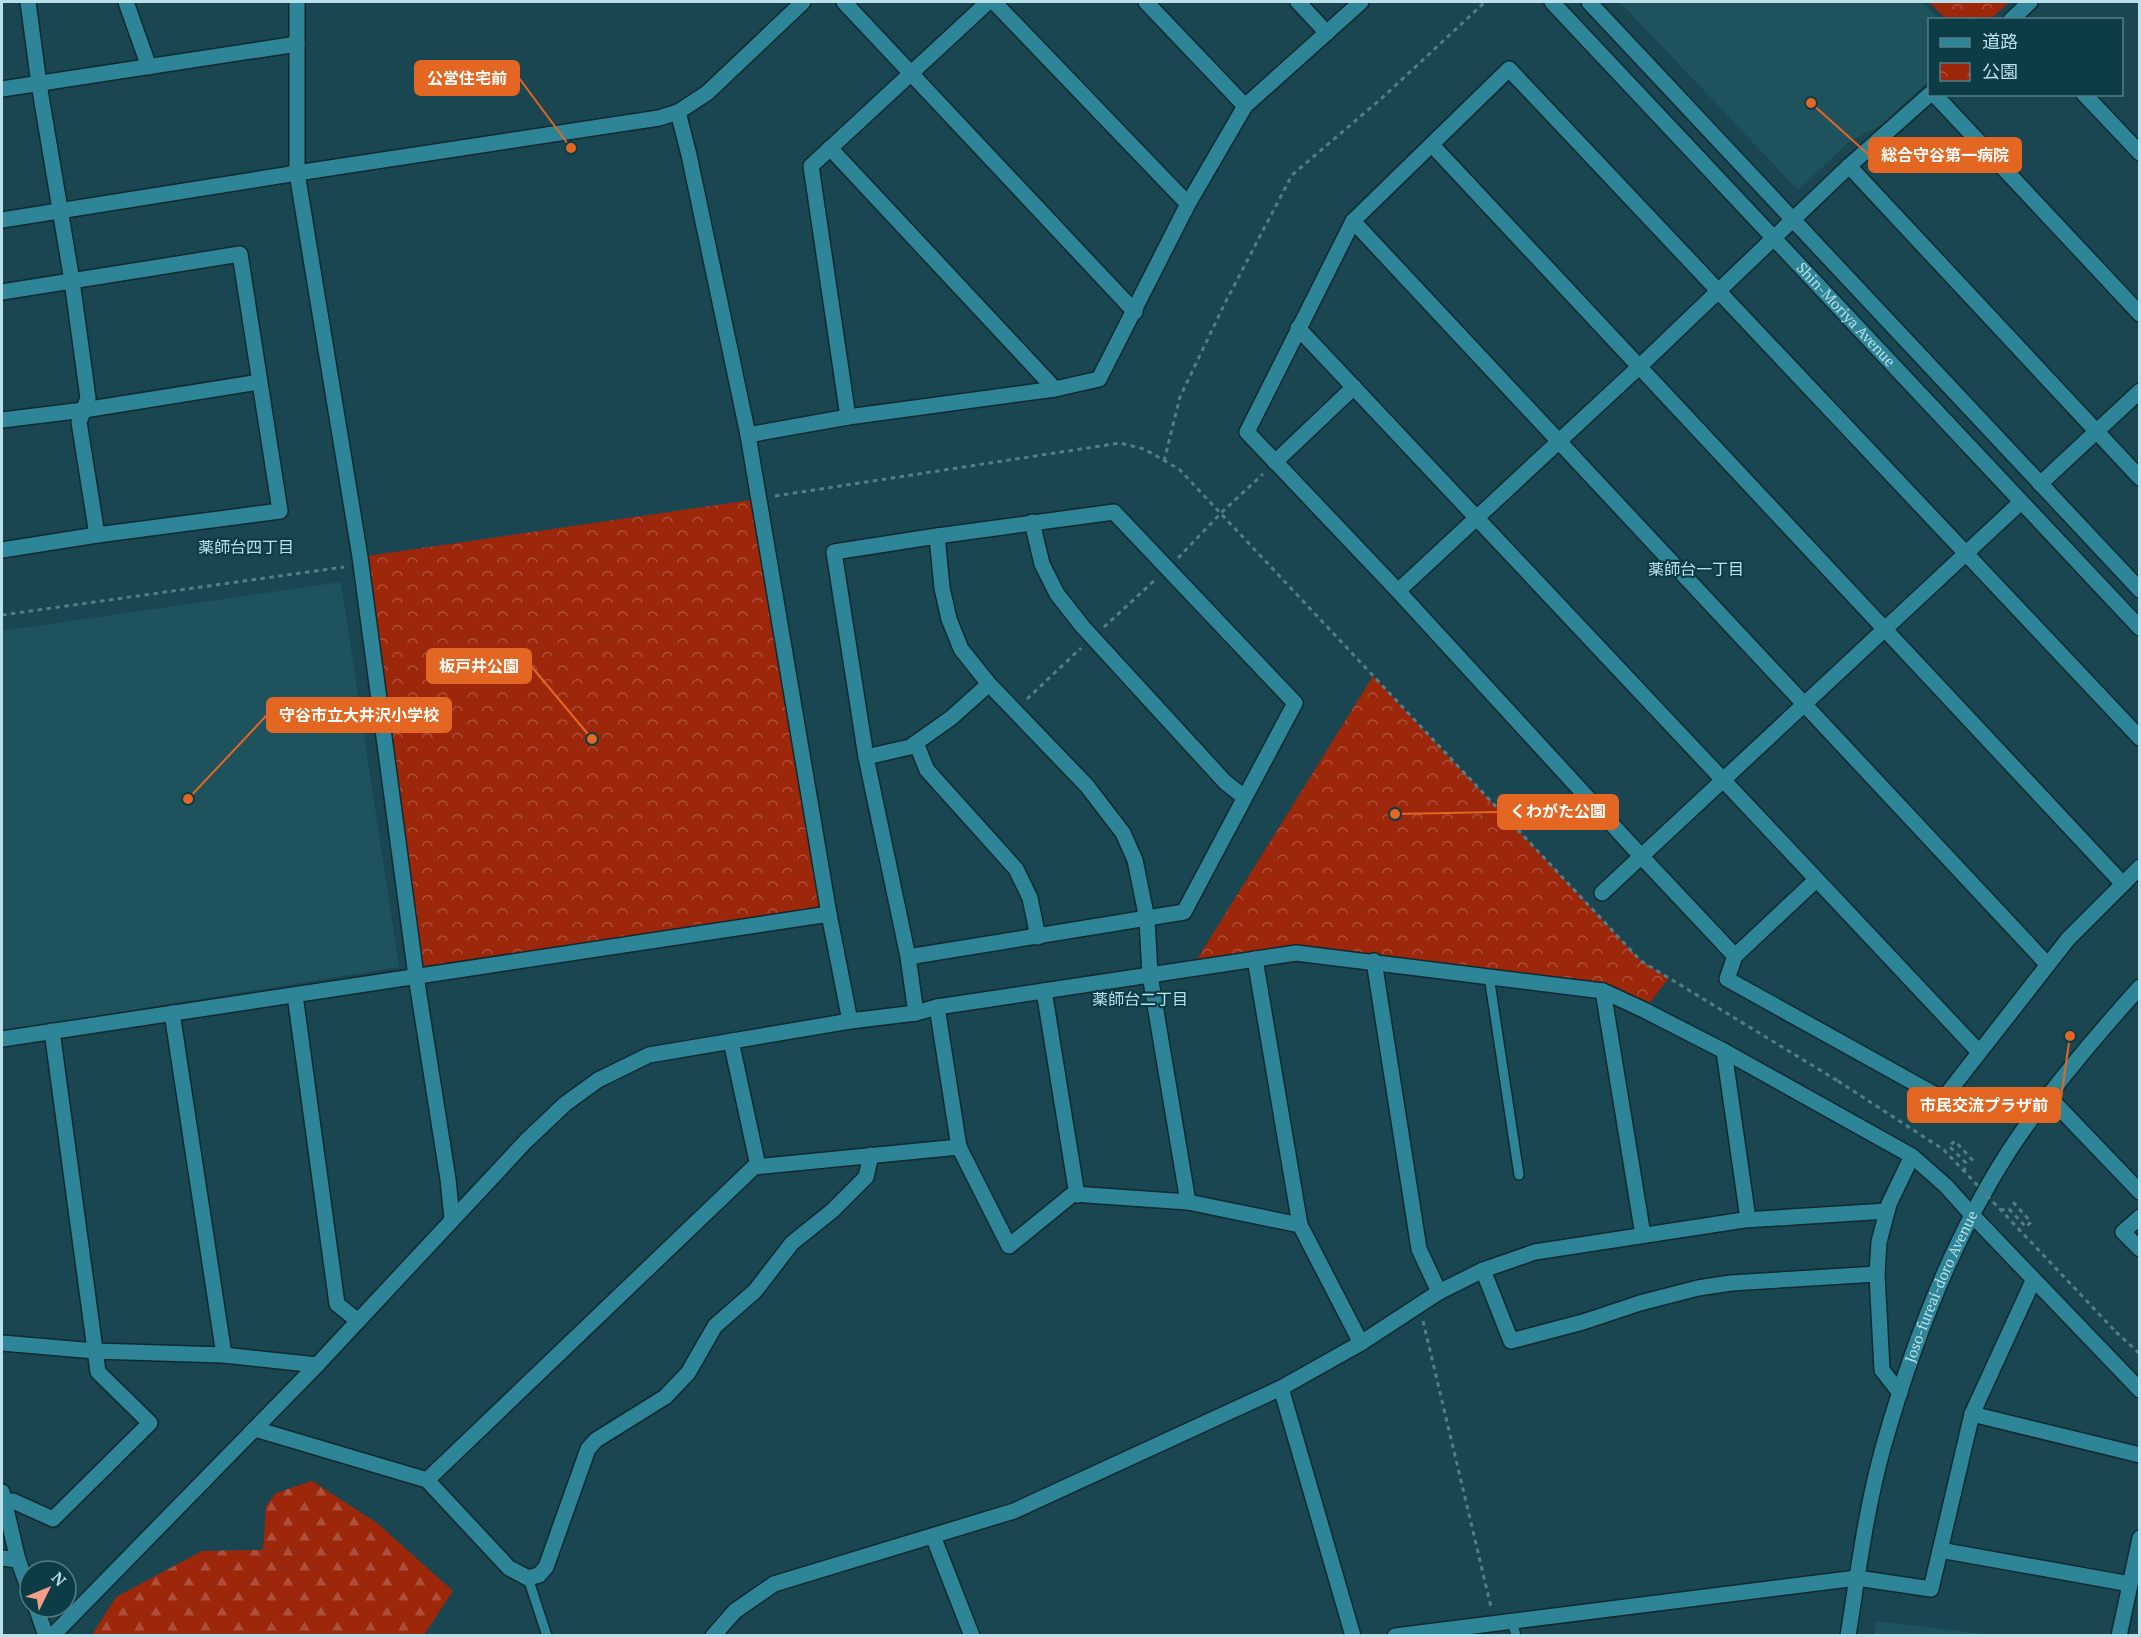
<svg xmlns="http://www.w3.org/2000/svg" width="2141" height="1637" font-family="'PT Serif','Noto Sans JP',serif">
	<defs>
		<pattern id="forest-firs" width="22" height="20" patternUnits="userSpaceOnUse" patternTransform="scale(1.5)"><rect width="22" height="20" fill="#9d270b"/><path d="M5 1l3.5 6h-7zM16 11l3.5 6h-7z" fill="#ac503b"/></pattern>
		<pattern id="park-crowns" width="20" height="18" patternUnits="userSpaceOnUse" patternTransform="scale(1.5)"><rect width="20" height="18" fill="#9d270b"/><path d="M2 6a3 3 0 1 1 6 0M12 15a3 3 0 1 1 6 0" fill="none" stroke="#ac503b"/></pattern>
	</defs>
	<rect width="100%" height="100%" fill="#194650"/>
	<g fill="#1e535d">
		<polygon points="1620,2 1922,2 1939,19 1930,20 1929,80 1881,125 1850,141 1798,190"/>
		<polygon points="341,582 399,967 2,1031 2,631"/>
		<polygon points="1876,1621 1993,1635 1874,1635"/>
	</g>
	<polygon fill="url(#forest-firs)" points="312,1481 377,1523 453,1591 424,1635 92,1635 116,1597 202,1551 263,1550 266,1506 276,1493"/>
	<g fill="url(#park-crowns)">
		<polygon points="1929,2 2009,2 1990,20 1946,19"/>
		<polygon points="758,499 829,914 416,976 360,557"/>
		<polygon points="1373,676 1641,961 1669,978 1644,1010 1603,991 1296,953 1191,969"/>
	</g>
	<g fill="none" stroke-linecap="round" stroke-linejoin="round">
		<defs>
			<g id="service">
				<polyline points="1489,976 1519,1175"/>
				<polyline points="528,1578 547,1636"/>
				<polyline points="1512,1621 1516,1636"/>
			</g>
			<g id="minor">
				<polyline points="28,2 39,84 72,281 88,398 79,422 97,535"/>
				<polyline points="126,2 149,67"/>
				<polyline points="844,2 1135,312"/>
				<polyline points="994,2 1188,204"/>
				<polyline points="1146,2 1245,106"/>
				<polyline points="1298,2 1327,33"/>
				<polyline points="2011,20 2030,2"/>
				<polyline points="2,89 297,44"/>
				<polyline points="1934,94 2140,314"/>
				<polyline points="2084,94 2140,153"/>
				<polyline points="1432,145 2123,884"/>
				<polyline points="830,148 1055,389"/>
				<polyline points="1849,166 2140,478"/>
				<polyline points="297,173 297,2"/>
				<polyline points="1353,221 2047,964"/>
				<polyline points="2,292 240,254 280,511 97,535 2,550"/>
				<polyline points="1298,328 1979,1052"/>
				<polyline points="848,417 811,166 988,2"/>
				<polyline points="2,420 84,410 259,382"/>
				<polyline points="748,435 848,417 1055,389 1099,379 1188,204 1245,106 1361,2"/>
				<polyline points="1275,462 1354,387"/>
				<polyline points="2040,484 2140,391"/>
				<polyline points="1032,522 1042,564 1057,594 1083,627 1225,782 1244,797"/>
				<polyline points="937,536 942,588 949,619 961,649 989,684 1087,786 1123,833 1135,860 1147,919 1150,975 1188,1202"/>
				<polyline points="1398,591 1640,366 1849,166 1930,94"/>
				<polyline points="916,743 927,770 1016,869 1030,898 1038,937"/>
				<polyline points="866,757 910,747 951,718 989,684"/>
				<polyline points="1816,880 1735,956 1727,979 1943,1099 2068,939 2140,867"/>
				<polyline points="1602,893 2021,502"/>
				<polyline points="1735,956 1641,856 1398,591 1247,432 1353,221 1509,69 2140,738"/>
				<polyline points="908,957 1184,912 1295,703 1114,512 937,536 834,552 866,757 908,957 916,1013"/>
				<polyline points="1255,959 1300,1225"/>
				<polyline points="1374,961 1419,1249 1439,1292"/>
				<polyline points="1044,991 1077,1195"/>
				<polyline points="1603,991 1643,1235"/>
				<polyline points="295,995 337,1304 358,1321"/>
				<polyline points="937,1007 959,1147 1009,1246 1073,1194 1188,1202 1300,1225 1361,1343"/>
				<polyline points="172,1013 224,1355"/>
				<polyline points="2,1039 829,914"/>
				<polyline points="731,1041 758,1166"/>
				<polyline points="1724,1051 1748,1219"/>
				<polyline points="2048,1096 2140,1192"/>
				<polyline points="1973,1216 2140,1390"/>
				<polyline points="2140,1217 2123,1232 2140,1249"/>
				<polyline points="1483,1270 1511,1341 1583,1322 1640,1303 1698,1288 1731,1283 1877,1274"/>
				<polyline points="2,1343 95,1351 224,1355 317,1365"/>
				<polyline points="1281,1388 1353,1636"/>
				<polyline points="1900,1393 1882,1370 1877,1274 1879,1242 1889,1204 1912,1156"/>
				<polyline points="1972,1414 2140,1455"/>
				<polyline points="255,1429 427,1480 754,1167 959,1147"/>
				<polyline points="427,1480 509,1568 528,1578 539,1575 546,1567 588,1449 596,1440 665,1397 688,1373 715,1326 755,1291 792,1243 832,1211 866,1177 871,1155"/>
				<polyline points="4,1502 13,1501 53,1519 150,1423 98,1372 52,1031"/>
				<polyline points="933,1536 972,1636"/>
				<polyline points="1940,1550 2130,1584"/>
				<polyline points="2,1558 18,1560"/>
				<polyline points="713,1636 735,1611 774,1584 1014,1511 1281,1388 1361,1343 1439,1292 1483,1270 1535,1252 1744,1220 1887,1211"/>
				<polyline points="1395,1636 1857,1578 1931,1589 1972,1414 2033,1281"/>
				<polyline points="2119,1636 2140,1538"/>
			</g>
			<g id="tertiary">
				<path id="s1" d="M1552,2l588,626"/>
				<polyline points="1589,2 2140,590"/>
				<polyline points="678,112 689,155 748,435 829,914 850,1021"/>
				<polyline points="297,173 360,557 416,976 448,1179 452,1219"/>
				<polyline points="2,220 297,173 659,118 678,112 707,93 803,2"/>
				<polyline points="2,1492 18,1560 30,1592"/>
				<polyline points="36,1607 46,1636"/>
				<polyline points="52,1636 317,1365 526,1141 565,1104 598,1080 649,1055 850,1021 916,1013 937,1007 1296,953 1603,991 1644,1010 1724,1051 1912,1156 1946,1186 1973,1216"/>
				<path id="s2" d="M1848,1636c10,-63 18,-127 35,-188 29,-103 68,-207 126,-297 38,-58 84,-112 131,-164"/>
			</g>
		</defs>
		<use href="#service" stroke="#102a30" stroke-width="12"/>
		<use href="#minor" stroke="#102a30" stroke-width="18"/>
		<use href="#tertiary" stroke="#102a30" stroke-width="18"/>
		<g stroke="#537e87" stroke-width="3" stroke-dasharray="4.5 4.5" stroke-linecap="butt">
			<polyline points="1164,461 1180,397 1224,305 1292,175 1382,98 1485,2"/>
			<polyline points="775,496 1120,443 1144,449 1179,469 1641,961 1838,1081"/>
			<polyline points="1178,558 1221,513 1263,474"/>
			<polyline points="2,615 344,567"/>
			<polyline points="1104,627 1156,579"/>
			<polyline points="1027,699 1081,648"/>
			<polyline points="1964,1172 1966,1163 1949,1146 1955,1141 1975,1163"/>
			<polyline points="2000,1210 2009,1209 2026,1227 2031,1222 2012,1201"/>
			<polyline points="1423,1321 1491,1607"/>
			<polyline points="2116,1332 2140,1354"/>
		</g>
		<use href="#service" stroke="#2e8597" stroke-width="9"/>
		<use href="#minor" stroke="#2e8597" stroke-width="15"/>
		<use href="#tertiary" stroke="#2e8597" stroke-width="15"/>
		<polyline stroke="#537e87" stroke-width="3" stroke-dasharray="4.5 4.5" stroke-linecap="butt" points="1838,1081 1944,1150 2116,1332"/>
	</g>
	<g text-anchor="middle" stroke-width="4.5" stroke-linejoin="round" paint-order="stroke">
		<g font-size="15" fill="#bae1ea" stroke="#0c3c45">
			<text dy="5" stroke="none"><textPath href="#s1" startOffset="429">Shin-Moriya Avenue</textPath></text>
			<text dy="5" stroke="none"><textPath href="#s2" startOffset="363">Joso-fureai-doro Avenue</textPath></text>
		</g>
		<g font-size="16" fill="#bae1ea" stroke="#0c3c45">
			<text x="246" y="553">薬師台四丁目</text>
			<text x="1696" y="575">薬師台一丁目</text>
			<text x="1140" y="1005">薬師台二丁目</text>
		</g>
	</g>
	<path fill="none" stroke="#e36722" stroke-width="2" d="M571 148L519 78M1811 103L1869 155M592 739L531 666M188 799L267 715M1395 814L1498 812M2070 1036L2060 1105"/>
	<g fill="#e36722" stroke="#0c3c45" stroke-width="2">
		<circle cx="571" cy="148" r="6"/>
		<circle cx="1811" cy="103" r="6"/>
		<circle cx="592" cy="739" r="6"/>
		<circle cx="188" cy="799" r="6"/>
		<circle cx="1395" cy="814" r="6"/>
		<circle cx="2070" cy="1036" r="6"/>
	</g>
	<g fill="#e36722" stroke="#e36722" stroke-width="2">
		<rect x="415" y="61" width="104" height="34" rx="6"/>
		<rect x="1869" y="138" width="152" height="34" rx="6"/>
		<rect x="427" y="649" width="104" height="34" rx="6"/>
		<rect x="267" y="698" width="184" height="34" rx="6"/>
		<rect x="1498" y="795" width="120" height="34" rx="6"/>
		<rect x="1908" y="1088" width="152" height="34" rx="6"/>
	</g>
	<g font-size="16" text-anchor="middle" font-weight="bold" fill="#fff">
		<text x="467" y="84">公営住宅前</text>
		<text x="1945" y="161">総合守谷第一病院</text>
		<text x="479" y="672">板戸井公園</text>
		<text x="359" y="721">守谷市立大井沢小学校</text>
		<text x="1558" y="817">くわがた公園</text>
		<text x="1984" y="1111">市民交流プラザ前</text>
	</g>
	<rect width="2141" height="1637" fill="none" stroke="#bae1ea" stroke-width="6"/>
	<rect x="1928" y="18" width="195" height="78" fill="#0c3c45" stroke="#527e87" stroke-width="1.5"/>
	<rect x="1940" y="38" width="30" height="9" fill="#2e8597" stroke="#527e87" stroke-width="1.5"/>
	<text x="1982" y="48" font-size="18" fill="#bae1ea">道路</text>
	<rect x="1940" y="63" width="30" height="18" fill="url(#park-crowns)" stroke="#527e87" stroke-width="1.5"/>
	<text x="1982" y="78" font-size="18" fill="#bae1ea">公園</text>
	<g transform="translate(48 1589) rotate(47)"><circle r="28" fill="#0c3c45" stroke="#527e87" stroke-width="1.5"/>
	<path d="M0-4.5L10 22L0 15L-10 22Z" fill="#f49e8a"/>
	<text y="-9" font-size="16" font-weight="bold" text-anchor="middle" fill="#bae1ea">N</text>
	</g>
</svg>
